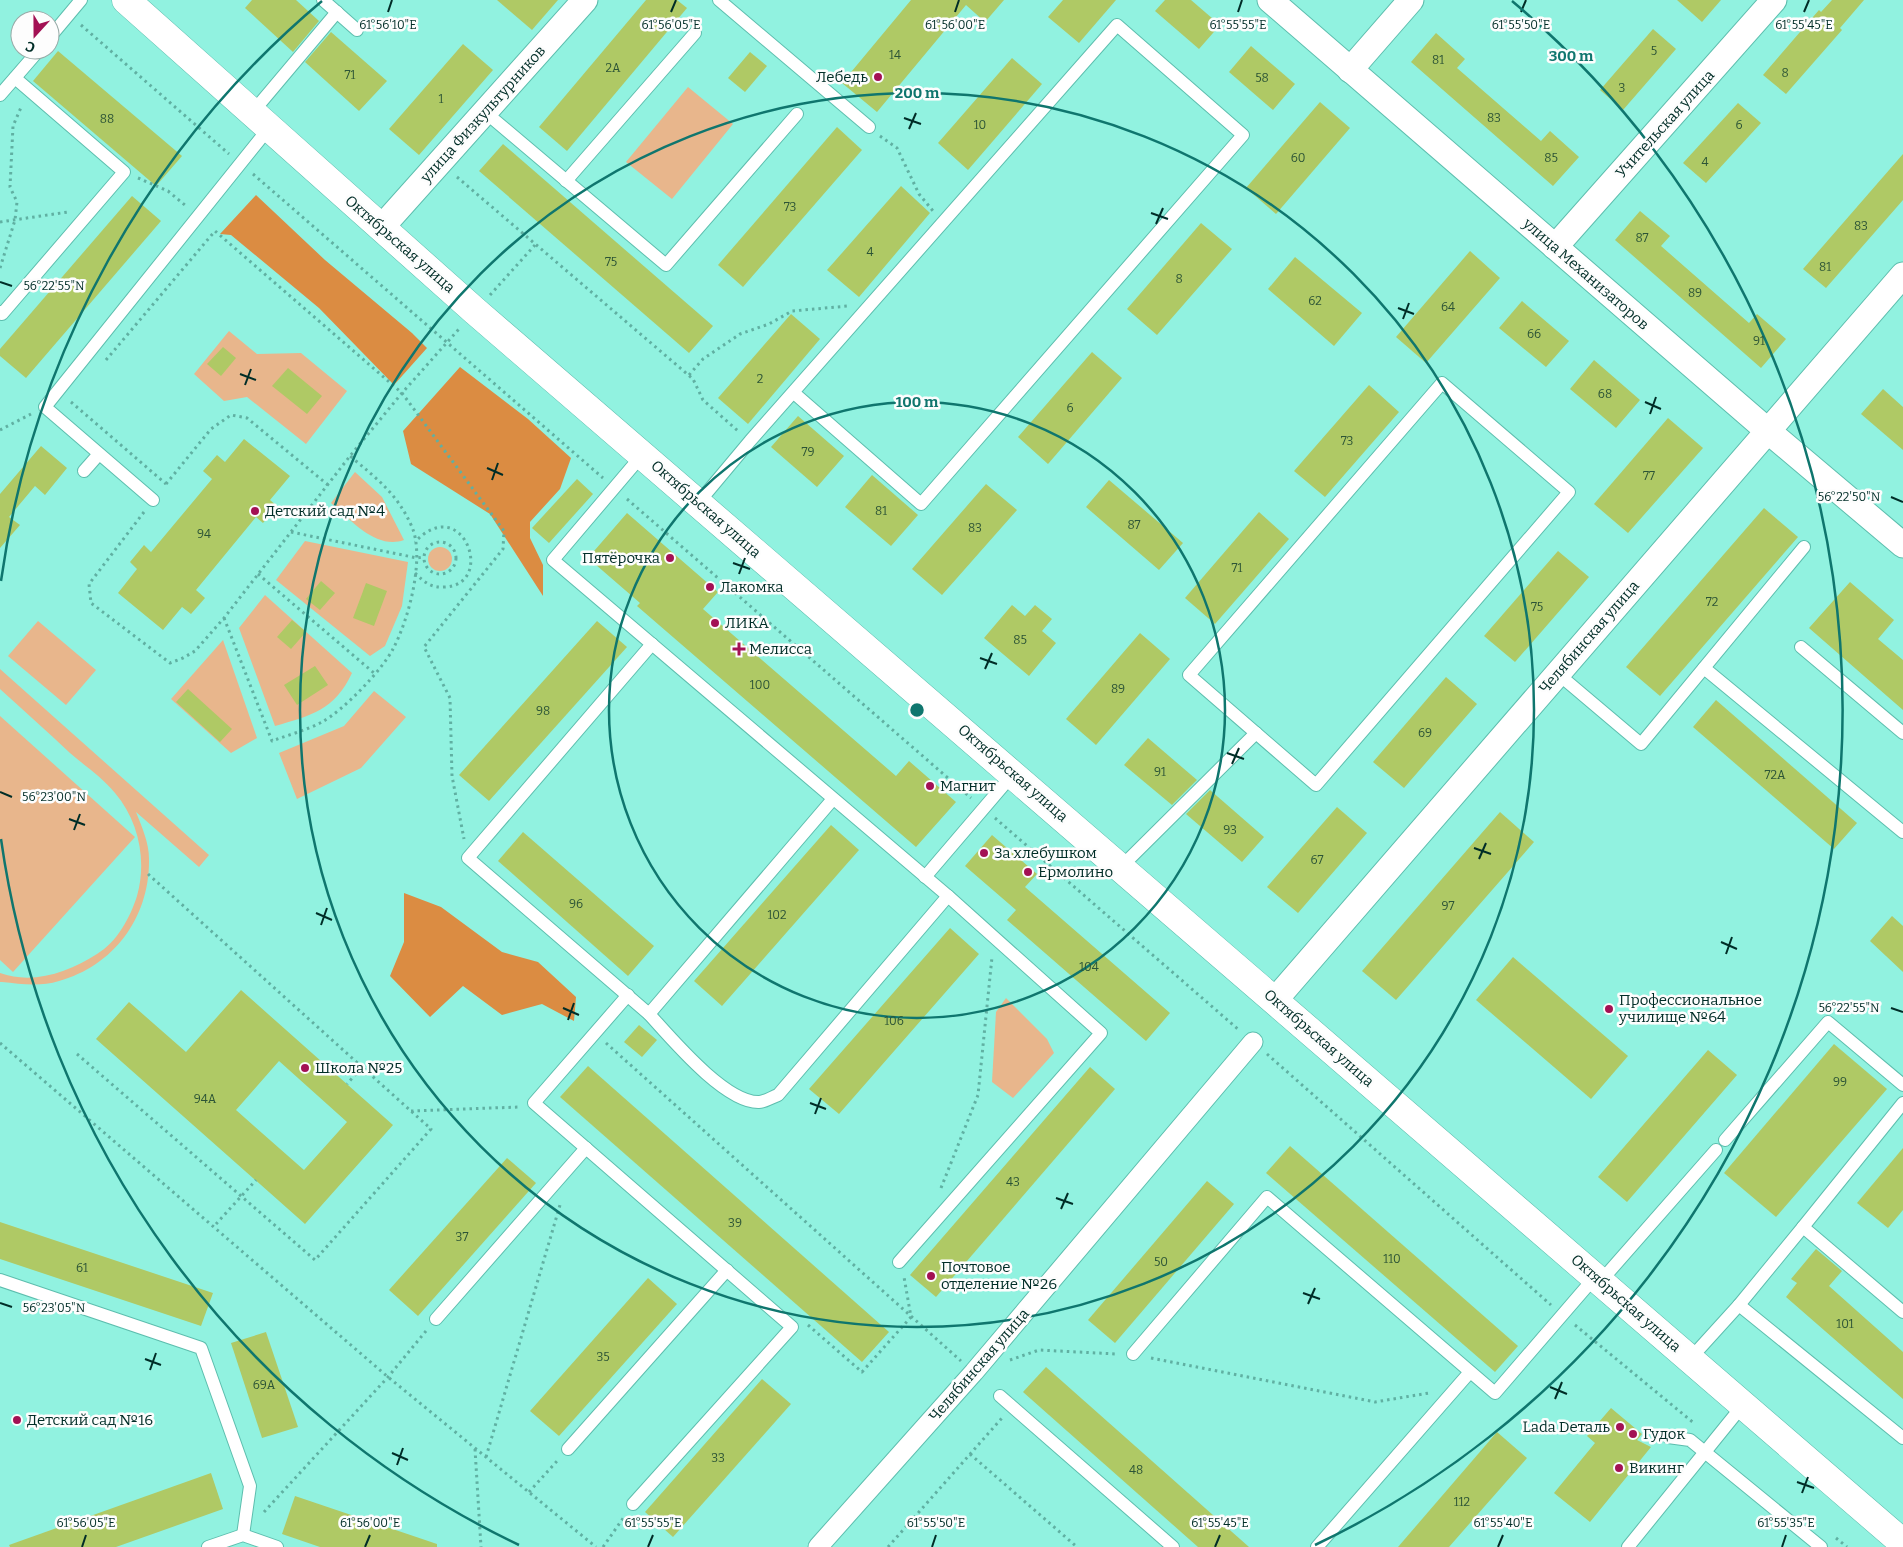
<svg xmlns="http://www.w3.org/2000/svg" width="1903" height="1547" font-family="Bitter,serif">
	<rect width="100%" height="100%" fill="#91f2e0"/>
	<g fill="#e8b68c">
		<polygon points="688,87 733,124 672,199 626,162"/>
		<polygon points="229,331 257,354 301,353 347,391 306,444 247,397 224,401 194,374"/>
		<path d="M355,472l27,25 22,43c-28,10 -53,-20 -73,-37z"/>
		<polygon points="305,541 408,562 402,606 385,646 370,656 276,580"/>
		<circle cx="440" cy="559" r="12"/>
		<path d="M265,595l87,78c-17,37 -42,43 -77,53l-36,-98z"/>
		<polygon points="38,621 96,670 66,705 8,656"/>
		<polygon points="223,640 257,738 231,753 171,699"/>
		<path d="M0,669l209,186 -10,12 -63,-55c6,15 13,31 13,47 1,58 -35,107 -90,122 -19,6 -38,3 -57,1h-2v-9c33,12 69,-1 97,-19 20,-12 33,-36 40,-58 10,-35 2,-75 -22,-103 -12,-15 -30,-27 -45,-40 -23,-22 -47,-43 -70,-64z"/>
		<polygon points="374,691 406,717 361,768 297,799 279,753 344,726"/>
		<polygon points="0,716 135,837 13,972 0,960"/>
		<polygon points="1006,998 1047,1039 1054,1053 1013,1098 992,1082 996,1012"/>
	</g>
	<g fill="#db8c42">
		<polygon points="256,195 325,260 412,333 427,348 394,385 319,308 231,235 220,234"/>
		<polygon points="460,367 528,419 571,458 560,489 530,522 530,538 543,565 543,596 490,514 411,464 403,431"/>
		<polygon points="404,893 441,907 502,952 538,962 576,997 574,1021 542,1004 502,1015 463,986 430,1017 390,976 404,942"/>
	</g>
	<g fill="#afc965" fill-rule="evenodd">
		<polygon points="252,0 296,0 319,21 293,52 245,8"/>
		<polygon points="497,0 558,0 532,30"/>
		<polygon points="646,0 677,0 687,8 567,151 539,127"/>
		<polygon points="911,0 1004,0 985,22 966,5 877,112 842,83"/>
		<polygon points="1063,0 1116,0 1079,43 1048,17"/>
		<polygon points="1165,0 1191,0 1220,25 1199,49 1155,11"/>
		<polygon points="1677,0 1721,0 1702,22"/>
		<polygon points="1832,0 1864,0 1840,28 1842,30 1786,94 1763,75 1819,10 1821,12"/>
		<polygon points="1653,29 1676,49 1623,110 1600,90"/>
		<polygon points="331,32 387,81 359,111 305,62"/>
		<polygon points="1436,33 1465,59 1457,68 1541,141 1550,131 1579,157 1553,186 1411,62"/>
		<polygon points="463,44 493,70 419,155 389,129"/>
		<polygon points="1251,46 1295,84 1273,110 1229,72"/>
		<polygon points="58,51 182,156 156,186 33,81"/>
		<polygon points="750,52 767,66 745,92 728,78"/>
		<polygon points="1012,58 1042,84 968,170 938,143"/>
		<polygon points="1320,102 1350,128 1276,214 1246,188"/>
		<polygon points="1738,103 1761,123 1706,183 1683,163"/>
		<polygon points="837,127 862,150 743,287 718,265"/>
		<polygon points="503,144 713,326 689,353 479,171"/>
		<polygon points="1903,154 1903,200 1826,288 1803,269"/>
		<polygon points="901,186 930,213 859,297 827,270"/>
		<polygon points="132,196 161,221 26,378 0,356 0,349"/>
		<polygon points="1640,211 1670,236 1661,246 1749,323 1757,314 1786,339 1761,368 1615,240"/>
		<polygon points="1201,223 1232,249 1157,335 1127,309"/>
		<polygon points="1470,251 1500,278 1426,363 1396,337"/>
		<polygon points="1295,257 1362,313 1334,346 1268,289"/>
		<polygon points="1522,301 1569,341 1546,367 1499,328"/>
		<polygon points="791,314 820,339 748,424 718,398"/>
		<polygon points="223,347 236,358 221,376 207,364"/>
		<polygon points="1092,352 1122,378 1048,464 1018,437"/>
		<polygon points="1594,360 1640,400 1616,428 1570,389"/>
		<polygon points="288,368 322,396 307,414 272,386"/>
		<polygon points="1369,385 1399,412 1325,497 1294,471"/>
		<polygon points="1883,389 1903,407 1903,450 1861,414"/>
		<polygon points="798,416 844,456 817,487 771,447"/>
		<polygon points="1668,418 1703,448 1628,533 1594,504"/>
		<polygon points="244,439 290,476 270,500 277,506 263,523 256,517 196,590 205,598 191,614 182,607 163,630 118,593 137,569 130,562 144,545 151,552 212,479 203,471 217,455 225,462"/>
		<polygon points="41,446 67,468 45,495 35,486 9,517 20,525 0,548 0,494"/>
		<polygon points="872,475 918,515 891,546 845,507"/>
		<polygon points="577,479 593,494 549,543 532,528"/>
		<polygon points="1109,480 1183,543 1159,570 1086,507"/>
		<polygon points="986,484 1017,510 942,595 912,569"/>
		<polygon points="1764,508 1798,537 1660,696 1626,667"/>
		<polygon points="1259,512 1289,539 1215,624 1185,598"/>
		<polygon points="627,513 718,592 703,609 896,776 909,761 956,802 916,847 637,606 640,603 588,558"/>
		<polygon points="1558,551 1589,577 1515,662 1484,636"/>
		<polygon points="321,581 335,593 320,610 306,599"/>
		<polygon points="1850,582 1894,620 1878,639 1903,660 1903,710 1809,628"/>
		<polygon points="366,583 387,591 374,626 353,618"/>
		<polygon points="1012,605 1025,616 1035,605 1052,619 1042,631 1056,643 1029,676 984,638"/>
		<polygon points="292,620 306,632 291,649 277,637"/>
		<polygon points="597,621 627,647 489,801 459,775"/>
		<polygon points="1140,633 1170,659 1096,745 1066,719"/>
		<polygon points="315,666 328,685 297,705 284,685"/>
		<polygon points="1446,677 1477,704 1404,788 1373,762"/>
		<polygon points="188,689 232,729 220,742 176,702"/>
		<polygon points="1716,700 1857,823 1834,849 1693,727"/>
		<polygon points="1148,738 1197,780 1172,805 1124,765"/>
		<polygon points="1210,790 1264,837 1242,862 1186,814"/>
		<polygon points="1337,807 1367,833 1298,913 1267,887"/>
		<polygon points="1500,812 1534,842 1396,1000 1362,971"/>
		<polygon points="831,825 859,850 722,1006 694,981"/>
		<polygon points="523,832 654,946 628,976 498,861"/>
		<polygon points="992,835 1037,874 1025,887 1170,1013 1146,1041 1007,920 1016,910 965,866"/>
		<polygon points="1892,916 1903,926 1903,972 1870,941"/>
		<polygon points="950,928 979,954 839,1114 809,1089"/>
		<polygon points="1513,957 1628,1056 1591,1099 1476,1000"/>
		<path d="M241,990l152,135 -88,99 -209,-185 33,-37 57,50zM279,1061l68,61 -43,48 -68,-60z"/>
		<polygon points="639,1025 657,1040 642,1057 624,1042"/>
		<polygon points="1834,1044 1887,1089 1776,1217 1724,1173"/>
		<polygon points="1708,1050 1737,1075 1627,1202 1598,1177"/>
		<polygon points="588,1066 889,1332 862,1362 560,1097"/>
		<polygon points="1090,1067 1115,1089 936,1297 910,1275"/>
		<polygon points="1290,1146 1518,1346 1495,1372 1266,1173"/>
		<polygon points="1903,1148 1903,1210 1888,1228 1857,1203"/>
		<polygon points="507,1158 536,1183 418,1316 389,1290"/>
		<polygon points="1207,1181 1234,1204 1115,1343 1088,1320"/>
		<polygon points="0,1222 213,1293 201,1326 0,1259"/>
		<polygon points="1816,1249 1842,1271 1829,1286 1903,1352 1903,1399 1786,1297 1797,1283 1791,1279"/>
		<polygon points="648,1278 677,1304 559,1436 530,1411"/>
		<polygon points="266,1332 298,1427 262,1438 231,1343"/>
		<polygon points="1046,1367 1249,1547 1198,1547 1023,1392"/>
		<polygon points="762,1379 791,1404 673,1537 645,1512"/>
		<polygon points="1611,1408 1642,1434 1637,1440 1651,1447 1590,1522 1554,1493 1595,1443 1587,1436"/>
		<polygon points="1497,1432 1527,1458 1449,1547 1398,1547"/>
		<polygon points="211,1473 223,1509 116,1547 10,1547 9,1545"/>
		<polygon points="295,1496 437,1544 437,1547 320,1547 282,1534"/>
	</g>
	<g fill="none" stroke-linecap="round" stroke-linejoin="round">
		<defs>
			<g id="service">
				<polyline points="323,0 357,30"/>
				<polyline points="719,0 869,127"/>
				<polyline points="50,37 81,0"/>
				<polyline points="0,95 39,50"/>
				<polyline points="485,112 666,265 797,114"/>
				<polyline points="252,113 337,12"/>
				<polyline points="566,181 695,33"/>
				<polyline points="0,312 2,314 124,172 15,78"/>
				<polygon points="1442,383 1569,492 1316,785 1189,675"/>
				<polyline points="643,454 553,560 948,896 1101,1033 899,1262"/>
				<polyline points="84,471 99,454"/>
				<polyline points="153,500 45,407 269,128"/>
				<polyline points="699,502 750,441 1117,25 1243,135 921,504 794,393"/>
				<polyline points="652,644 468,858 649,1014 833,799"/>
				<polyline points="1801,647 1903,733"/>
				<polyline points="1704,668 1903,832"/>
				<polyline points="1557,673 1641,744 1804,547"/>
				<polyline points="1121,867 1256,733"/>
				<polyline points="925,877 1013,774"/>
				<polyline points="628,995 534,1103 792,1327 633,1504"/>
				<path d="M649,1014c22,24 76,89 110,88 6,0 13,-5 19,-7l170,-199"/>
				<polyline points="1725,1140 1828,1022 1903,1085"/>
				<polyline points="1803,1227 1903,1103"/>
				<polyline points="0,1280 201,1348 250,1486 243,1535"/>
				<polyline points="1600,1282 1716,1150"/>
				<polyline points="1739,1305 1903,1438"/>
				<polyline points="436,1319 586,1148"/>
				<polyline points="1133,1354 1267,1197 1495,1393 1595,1277"/>
				<polyline points="1690,1359 1739,1305 1803,1227 1903,1312"/>
				<polyline points="1000,1396 1173,1547"/>
				<polyline points="1668,1437 1690,1440 1821,1547"/>
				<polyline points="568,1449 727,1270"/>
				<polyline points="208,1547 243,1535 277,1547"/>
				<polyline points="1317,1547 1470,1372"/>
				<polyline points="1628,1547 1743,1405"/>
			</g>
			<polyline id="pedestrian" points="818,1547 974,1372 1253,1042"/>
			<g id="minor">
				<polyline points="1270,0 1768,431 1903,545"/>
				<polyline points="1350,70 1411,0"/>
				<polyline points="381,228 585,0"/>
				<polyline points="1555,247 1774,0"/>
				<polyline points="1275,1000 1903,275"/>
			</g>
			<polyline id="secondary" points="126,0 475,311 1903,1543"/>
		</defs>
		<use href="#service" stroke="#5dbeae" stroke-width="14"/>
		<use href="#pedestrian" stroke="#5dbeae" stroke-width="21"/>
		<use href="#minor" stroke="#5dbeae" stroke-width="27"/>
		<use href="#secondary" stroke="#5dbeae" stroke-width="29"/>
		<g stroke="#60b0a2" stroke-width="3" stroke-dasharray="2.5 4" stroke-linecap="butt">
			<polyline points="81,25 229,154"/>
			<polyline points="880,136 897,148 919,194 933,211"/>
			<polyline points="253,174 603,478"/>
			<polyline points="457,177 693,379 703,400 738,431"/>
			<polyline points="138,178 168,191 186,206"/>
			<polyline points="0,222 68,212"/>
			<polyline points="0,268 15,220 17,202 10,187 13,126 22,105"/>
			<polyline points="490,295 535,245"/>
			<polyline points="106,360 215,231 402,393 504,531 503,549 424,647 450,698 452,776 464,839"/>
			<polyline points="689,375 703,359 740,334 769,324 792,311 848,306"/>
			<polyline points="71,402 166,484"/>
			<polyline points="0,430 31,414"/>
			<polyline points="166,484 211,429 231,415 247,418 328,485"/>
			<polyline points="627,499 971,798"/>
			<polyline points="144,512 89,584 91,603 170,663 183,658 195,651 224,618 350,456 402,393 459,329"/>
			<polyline points="291,532 417,558 423,557"/>
			<circle cx="440" cy="558" r="16"/>
			<path d="M415,573c9,9 16,15 29,14 53,-1 19,-96 -29,-45"/>
			<polyline points="258,574 374,673"/>
			<path d="M224,618l48,123c16,-6 35,-11 50,-19 22,-12 60,-52 71,-73 16,-30 32,-91 19,-122 -15,-34 -35,-48 -62,-71"/>
			<polyline points="995,818 1239,1030"/>
			<polyline points="148,874 362,1067"/>
			<polyline points="0,1043 388,1377 596,1547"/>
			<polyline points="606,1043 961,1361"/>
			<polyline points="77,1054 315,1260 431,1129 362,1067 347,1084"/>
			<polyline points="1267,1054 1551,1305"/>
			<polyline points="411,1111 519,1107"/>
			<polyline points="941,1188 978,1095 992,957"/>
			<polyline points="216,1224 256,1180"/>
			<polyline points="808,1325 862,1372 911,1317 904,1277"/>
			<polyline points="1575,1325 1695,1424"/>
			<polyline points="1151,1358 1375,1402 1429,1393"/>
			<polyline points="1010,1360 1039,1350 1117,1354"/>
			<polyline points="475,1449 481,1547"/>
			<polyline points="970,1454 1077,1547"/>
			<polyline points="486,1457 560,1205"/>
			<polyline points="529,1492 558,1460"/>
			<polyline points="264,1512 388,1377 426,1331"/>
			<polyline points="1836,1538 1847,1547"/>
			<polyline points="603,1547 624,1517"/>
			<polyline points="888,1547 1002,1418"/>
		</g>
		<use href="#service" stroke="#fff" stroke-width="12"/>
		<use href="#pedestrian" stroke="#fff" stroke-width="19"/>
		<use href="#minor" stroke="#fff" stroke-width="25"/>
		<use href="#secondary" stroke="#fff" stroke-width="28"/>
	</g>
	<path fill="none" stroke="#002d27" stroke-width="2" d="M388,12l4,-12M671,12l5,-12M955,12l4,-12M1238,12l4,-12M1521,12l5,-12M1804,12l5,-12M904,118l17,6M909,129l7,-16M1151,213l17,6M1156,224l7,-16M0,282l12,4M1398,308l16,6M1403,319l6,-16M240,374l16,6M245,385l6,-16M1645,402l16,7M1650,414l6,-17M487,468l16,7M492,480l6,-17M1891,497l12,5M733,563l17,6M739,574l6,-16M980,658l17,6M985,669l7,-16M1227,753l17,6M1232,764l7,-16M0,792l12,5M69,819l16,6M74,830l6,-16M1474,848l17,6M1479,859l7,-16M316,913l16,7M321,925l6,-17M1721,942l16,7M1726,954l6,-17M563,1008l16,7M1891,1008l12,4M568,1020l6,-17M810,1103l16,6M815,1114l6,-16M1056,1198l17,6M1061,1209l7,-16M1303,1293l17,6M0,1303l12,4M1308,1304l7,-16M145,1359l16,6M150,1370l6,-17M1550,1387l17,7M1555,1399l7,-17M392,1453l16,7M397,1465l6,-17M1797,1482l17,6M1802,1493l6,-16M82,1547l4,-12M365,1547l5,-12M648,1547l5,-12M932,1547l4,-12M1215,1547l5,-12M1498,1547l5,-12M1782,1547l4,-12"/>
	<g fill="none" stroke="#0f766e" stroke-width="2.5">
		<circle cx="917" cy="710" r="308"/>
		<circle cx="917" cy="710" r="617"/>
		<path d="M519 1545A925 925 0 0 1 1 839M1 581A925 925 0 0 1 322 1M1512 1A925 925 0 0 1 1315 1545"/>
	</g>
	<g fill="#a31154" stroke="#fdfdfd" stroke-width="2">
		<circle cx="878" cy="77" r="5"/>
		<circle cx="255" cy="511" r="5"/>
		<circle cx="670" cy="558" r="5"/>
		<circle cx="710" cy="587" r="5"/>
		<circle cx="715" cy="623" r="5"/>
		<path d="M736.5 641.5h5v5h5v5h-5v5h-5v-5h-5v-5h5z"/>
		<circle cx="930" cy="786" r="5"/>
		<circle cx="984" cy="853" r="5"/>
		<circle cx="1028" cy="872" r="5"/>
		<circle cx="1609" cy="1009" r="5"/>
		<circle cx="305" cy="1068" r="5"/>
		<circle cx="931" cy="1276" r="5"/>
		<circle cx="17" cy="1420" r="5"/>
		<circle cx="1620" cy="1427" r="5"/>
		<circle cx="1633" cy="1434" r="5"/>
		<circle cx="1619" cy="1468" r="5"/>
	</g>
	<g text-anchor="middle" stroke-width="5" stroke-linejoin="round" paint-order="stroke">
		<g font-size="12" fill="#2c5436">
			<text x="1654" y="55">5</text>
			<text x="895" y="59">14</text>
			<text x="1438" y="64">81</text>
			<text x="613" y="72">2А</text>
			<text x="1785" y="77">8</text>
			<text x="350" y="79">71</text>
			<text x="1262" y="82">58</text>
			<text x="1622" y="92">3</text>
			<text x="441" y="103">1</text>
			<text x="1494" y="122">83</text>
			<text x="107" y="123">88</text>
			<text x="980" y="129">10</text>
			<text x="1739" y="129">6</text>
			<text x="1298" y="162">60</text>
			<text x="1551" y="162">85</text>
			<text x="1705" y="166">4</text>
			<text x="790" y="211">73</text>
			<text x="1861" y="230">83</text>
			<text x="1642" y="242">87</text>
			<text x="870" y="256">4</text>
			<text x="611" y="266">75</text>
			<text x="1825" y="271">81</text>
			<text x="1179" y="283">8</text>
			<text x="1695" y="297">89</text>
			<text x="1315" y="305">62</text>
			<text x="1448" y="311">64</text>
			<text x="1534" y="338">66</text>
			<text x="1759" y="345">91</text>
			<text x="760" y="383">2</text>
			<text x="1605" y="398">68</text>
			<text x="1070" y="412">6</text>
			<text x="1347" y="445">73</text>
			<text x="808" y="456">79</text>
			<text x="1649" y="480">77</text>
			<text x="881" y="515">81</text>
			<text x="1134" y="529">87</text>
			<text x="975" y="532">83</text>
			<text x="204" y="538">94</text>
			<text x="1237" y="572">71</text>
			<text x="1712" y="606">72</text>
			<text x="1537" y="611">75</text>
			<text x="1020" y="644">85</text>
			<text x="760" y="689">100</text>
			<text x="1118" y="693">89</text>
			<text x="543" y="715">98</text>
			<text x="1425" y="737">69</text>
			<text x="1160" y="776">91</text>
			<text x="1775" y="779">72А</text>
			<text x="1230" y="834">93</text>
			<text x="1317" y="864">67</text>
			<text x="576" y="908">96</text>
			<text x="1448" y="910">97</text>
			<text x="777" y="919">102</text>
			<text x="1089" y="971">104</text>
			<text x="894" y="1025">106</text>
			<text x="1840" y="1086">99</text>
			<text x="205" y="1103">94А</text>
			<text x="1013" y="1186">43</text>
			<text x="735" y="1227">39</text>
			<text x="462" y="1241">37</text>
			<text x="1392" y="1263">110</text>
			<text x="1161" y="1266">50</text>
			<text x="82" y="1272">61</text>
			<text x="1845" y="1328">101</text>
			<text x="603" y="1361">35</text>
			<text x="264" y="1389">69А</text>
			<text x="718" y="1462">33</text>
			<text x="1136" y="1474">48</text>
			<text x="1462" y="1506">112</text>
		</g>
		<g font-size="15" fill="#002d27" stroke="#fdfdfd" text-anchor="start">
			<text x="868" y="82" text-anchor="end">Лебедь</text>
			<text x="265" y="516">Детский сад №4</text>
			<text x="660" y="563" text-anchor="end">Пятёрочка</text>
			<text x="720" y="592">Лакомка</text>
			<text x="725" y="628">ЛИКА</text>
			<text x="749" y="654">Мелисса</text>
			<text x="940" y="791">Магнит</text>
			<text x="994" y="858">За хлебушком</text>
			<text x="1038" y="877">Ермолино</text>
			<text x="1619" y="1005">Профессиональное<tspan x="1619" dy="17">училище №64</tspan></text>
			<text x="315" y="1073">Школа №25</text>
			<text x="941" y="1272">Почтовое<tspan x="941" dy="17">отделение №26</tspan></text>
			<text x="27" y="1425">Детский сад №16</text>
			<text x="1610" y="1432" text-anchor="end">Lada Dеталь</text>
			<text x="1643" y="1439">Гудок</text>
			<text x="1629" y="1473">Викинг</text>
		</g>
		<g font-size="15" fill="#002d27" stroke="#fdfdfd">
			<text transform="translate(483 114) rotate(-48)" y="5">улица Физкультурников</text>
			<text transform="translate(1665 124) rotate(-48)" y="5">Учительская улица</text>
			<text transform="translate(400 244) rotate(41)" y="5">Октябрьская улица</text>
			<text transform="translate(1586 274) rotate(41)" y="5">улица Механизаторов</text>
			<text transform="translate(706 509) rotate(41)" y="5">Октябрьская улица</text>
			<text transform="translate(1589 637) rotate(-49)" y="5">Челябинская улица</text>
			<text transform="translate(1013 773) rotate(41)" y="5">Октябрьская улица</text>
			<text transform="translate(1319 1038) rotate(41)" y="5">Октябрьская улица</text>
			<text transform="translate(1626 1303) rotate(41)" y="5">Октябрьская улица</text>
			<text transform="translate(979 1365) rotate(-49)" y="5">Челябинская улица</text>
		</g>
	</g>
	<g font-size="12" text-anchor="middle" fill="#002d27" stroke="#fdfdfd" stroke-width="5" stroke-linejoin="round" paint-order="stroke">
		<text x="388" y="29">61°56'10"E</text>
		<text x="671" y="29">61°56'05"E</text>
		<text x="955" y="29">61°56'00"E</text>
		<text x="1238" y="29">61°55'55"E</text>
		<text x="1521" y="29">61°55'50"E</text>
		<text x="1804" y="29">61°55'45"E</text>
		<text x="54" y="290">56°22'55"N</text>
		<text x="1849" y="501">56°22'50"N</text>
		<text x="54" y="801">56°23'00"N</text>
		<text x="1849" y="1012">56°22'55"N</text>
		<text x="54" y="1312">56°23'05"N</text>
		<text x="86" y="1527">61°56'05"E</text>
		<text x="370" y="1527">61°56'00"E</text>
		<text x="653" y="1527">61°55'55"E</text>
		<text x="936" y="1527">61°55'50"E</text>
		<text x="1220" y="1527">61°55'45"E</text>
		<text x="1503" y="1527">61°55'40"E</text>
		<text x="1786" y="1527">61°55'35"E</text>
	</g>
	<circle cx="917" cy="710" r="8" fill="#0f766e" stroke="#fdfdfd" stroke-width="2.5"/>
	<g font-size="15" text-anchor="middle" font-weight="bold" fill="#0f766e" stroke="#fdfdfd" stroke-width="5" stroke-linejoin="round" paint-order="stroke">
		<text x="1571" y="61">300 m</text>
		<text x="917" y="98">200 m</text>
		<text x="917" y="407">100 m</text>
	</g>
	<g transform="translate(35 35) rotate(201)"><circle r="24" fill="#fdfdfd" stroke="#98aaa7"/>
	<path d="M0-4L9 19L0 12L-9 19Z" fill="#a31154"/>
	<text y="-8" font-size="14" font-weight="bold" text-anchor="middle" fill="#002d27">С</text>
	</g>
</svg>
